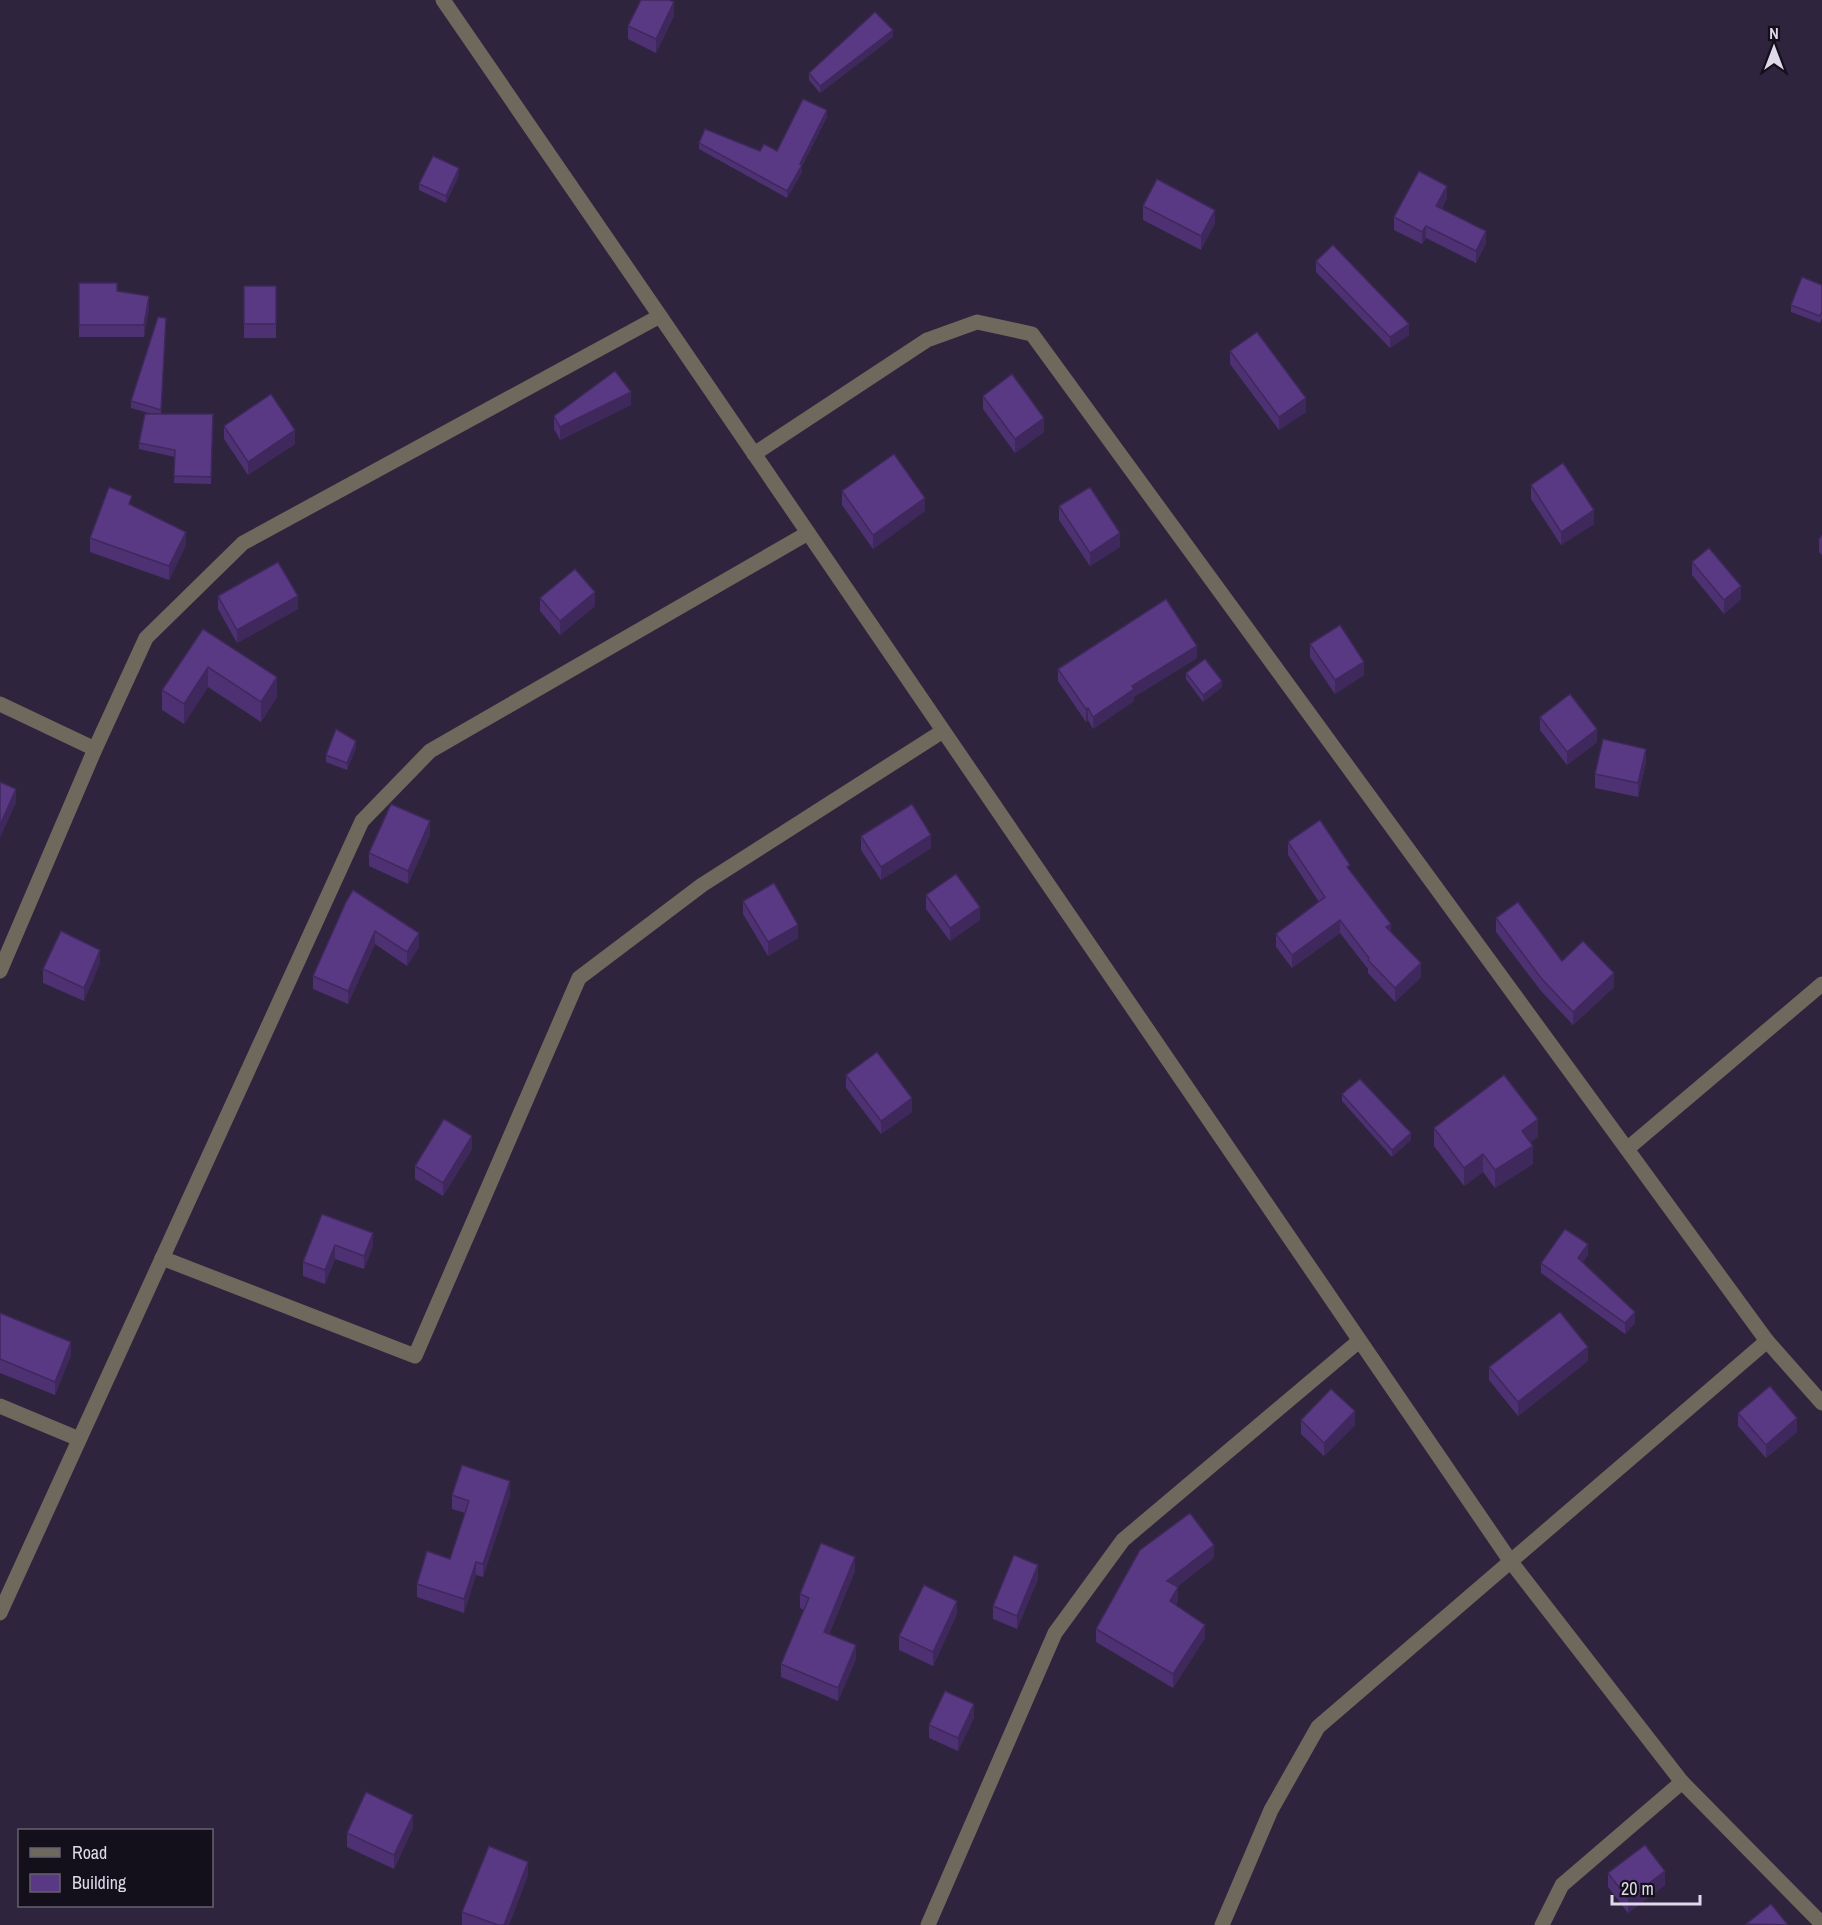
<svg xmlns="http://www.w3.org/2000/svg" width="1822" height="1925" font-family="'Archivo Narrow',sans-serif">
	<rect width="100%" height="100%" fill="#2e243d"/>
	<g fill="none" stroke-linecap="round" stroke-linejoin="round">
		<g stroke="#6e695c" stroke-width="15">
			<polyline points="443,0 660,316"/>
			<polyline points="754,454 927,340 977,322 1032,334 1767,1341 1822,1403"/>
			<polyline points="0,704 95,749"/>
			<polyline points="0,971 95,749 146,638 243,543 660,316 1511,1562 1682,1782 1822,1924"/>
			<polyline points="1627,1149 1822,984"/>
			<polyline points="162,1258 415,1356 579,978 702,885 943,731"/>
			<polyline points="0,1406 79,1439"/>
			<polyline points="0,1613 362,821 430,751 808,533"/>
			<polyline points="928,1925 1055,1633 1123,1540 1359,1341"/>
			<polyline points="1222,1925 1271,1810 1318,1727 1767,1341"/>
			<polyline points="1542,1925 1562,1885 1682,1782"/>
		</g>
	</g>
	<g fill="#4d3172">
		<polygon points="674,16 656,53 628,39 628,26"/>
		<polygon points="893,37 820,93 809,80 809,73"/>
		<polygon points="827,117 802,166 802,172 787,198 699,149 699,143 760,151 777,151"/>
		<polygon points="459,175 446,203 419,190 419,184"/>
		<polygon points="1447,198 1442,208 1486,243 1476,263 1426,238 1422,244 1394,230 1394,217"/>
		<polygon points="1143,206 1215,223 1201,250 1143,220"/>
		<polygon points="1316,261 1409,335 1390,348 1316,272"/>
		<polygon points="79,283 117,291 149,307 144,337 79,337"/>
		<polygon points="1822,285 1822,318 1820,323 1791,312 1791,305"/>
		<rect x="244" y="286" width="32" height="52"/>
		<polygon points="158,317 161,414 213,414 211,484 174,483 175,457 139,449 139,443 152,414 131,408 131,401"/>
		<polygon points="1230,351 1306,412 1279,430 1230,364"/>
		<polygon points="983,396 1044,432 1015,453 983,409"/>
		<polygon points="631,405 560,440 554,429 554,416"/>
		<polygon points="224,426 295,444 248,475 224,439"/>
		<polygon points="1531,485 1594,524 1561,545 1531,499"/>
		<polygon points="842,491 925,511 873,549 842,505"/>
		<polygon points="132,506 186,545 169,580 90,552 90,538"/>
		<polygon points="1059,506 1120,547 1090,566 1059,520"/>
		<polygon points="1822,535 1822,555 1819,552 1819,539"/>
		<polygon points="1692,562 1741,599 1724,614 1692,575"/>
		<polygon points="218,596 298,609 237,643 218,609"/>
		<polygon points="540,598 595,606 560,635 540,611"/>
		<polygon points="203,629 277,697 261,722 208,687 184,724 162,710 162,690"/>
		<polygon points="1310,644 1364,675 1335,694 1310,657"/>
		<polygon points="1197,658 1134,697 1134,701 1093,729 1088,720 1086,722 1058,681 1058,669"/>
		<polygon points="1186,673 1222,687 1203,702 1186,679"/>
		<polygon points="1540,717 1597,742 1567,765 1540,730"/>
		<polygon points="356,748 347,770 326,762 326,755"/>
		<polygon points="1646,762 1638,797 1595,788 1595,774"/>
		<polygon points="430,835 408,884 369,866 369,853"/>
		<polygon points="861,836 931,848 881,880 861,850"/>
		<polygon points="1288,842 1350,870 1421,977 1395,1002 1368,973 1368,969 1340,933 1292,968 1276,947 1276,934 1319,902 1288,855"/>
		<polygon points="926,895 980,920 950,941 926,909"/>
		<polygon points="743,901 798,938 768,956 743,914"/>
		<polygon points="346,902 419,947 407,966 375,944 348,1004 313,989 313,976"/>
		<polygon points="1496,918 1562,961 1614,987 1573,1025 1541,991 1496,932"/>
		<polygon points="100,963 84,1001 43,983 43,969"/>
		<polygon points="846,1075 912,1112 881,1134 846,1088"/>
		<polygon points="1342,1094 1411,1140 1392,1157 1342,1101"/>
		<polygon points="1434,1128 1538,1137 1530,1142 1533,1164 1495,1188 1483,1172 1464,1186 1434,1146"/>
		<polygon points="472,1149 443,1196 415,1179 415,1166"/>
		<polygon points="322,1214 373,1246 364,1269 335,1259 325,1284 303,1276 303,1262"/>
		<polygon points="1588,1255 1583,1262 1635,1323 1625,1334 1541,1273 1541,1263"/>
		<polygon points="0,1313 71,1355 55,1395 0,1373"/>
		<polygon points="1588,1361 1518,1416 1489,1380 1489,1367"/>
		<polygon points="1738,1413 1797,1432 1766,1458 1738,1426"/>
		<polygon points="1301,1420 1355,1425 1324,1456 1301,1434"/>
		<polygon points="452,1495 510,1495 483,1577 476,1575 464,1613 417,1597 417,1584 450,1559 465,1513 452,1509"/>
		<polygon points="1214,1558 1178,1586 1178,1600 1176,1605 1205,1638 1173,1688 1096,1642 1096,1629"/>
		<polygon points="855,1571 829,1634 856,1659 838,1701 781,1677 781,1664 804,1610 800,1608 800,1594"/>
		<polygon points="1038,1579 1017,1629 993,1619 993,1606"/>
		<polygon points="957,1614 933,1666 899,1650 899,1636"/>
		<polygon points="974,1718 958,1751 929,1738 929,1725"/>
		<polygon points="413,1828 394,1869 347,1847 347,1833"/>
		<polygon points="1608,1873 1665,1885 1628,1913 1608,1887"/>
		<polygon points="528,1875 509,1925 462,1925 462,1912"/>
	</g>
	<g fill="#3f285c">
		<polygon points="674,2 674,16 656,53 656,39"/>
		<polygon points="893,30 893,37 820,93 820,86"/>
		<polygon points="827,110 827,117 802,166 802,172 787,198 787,191 800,164"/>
		<polygon points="459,168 459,175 446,203 446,196"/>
		<polygon points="1447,186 1447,198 1436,218 1436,206"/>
		<polygon points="1215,210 1215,223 1201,250 1201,236"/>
		<polygon points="1426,226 1426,238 1422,244 1422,232"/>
		<polygon points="1486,231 1486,243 1476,263 1476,251"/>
		<polygon points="149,296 149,307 144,337 144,325"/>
		<polygon points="1409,324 1409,335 1390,348 1390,337"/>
		<polygon points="631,392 631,405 560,440 560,427"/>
		<polygon points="1306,398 1306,412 1279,430 1279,417"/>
		<polygon points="1044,418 1044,432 1015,453 1015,439"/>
		<polygon points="295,430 295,444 248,475 248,462"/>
		<polygon points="925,498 925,511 873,549 873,535"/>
		<polygon points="1594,510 1594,524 1561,545 1561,532"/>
		<polygon points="186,532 186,545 169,580 169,566"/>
		<polygon points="1120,533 1120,547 1090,566 1090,553"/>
		<polygon points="1741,586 1741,599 1724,614 1724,600"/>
		<polygon points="595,592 595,606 560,635 560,621"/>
		<polygon points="298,596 298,609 237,643 237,630"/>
		<polygon points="1197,646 1197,658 1134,697 1134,701 1093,729 1093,717 1132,686"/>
		<polygon points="1364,662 1364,675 1335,694 1335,680"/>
		<polygon points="208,667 208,687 184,724 184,704"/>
		<polygon points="277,677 277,697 261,722 261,702"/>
		<polygon points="1222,681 1222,687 1203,702 1203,695"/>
		<polygon points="1088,708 1088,720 1086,722 1086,709"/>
		<polygon points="1597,729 1597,742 1567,765 1567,752"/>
		<polygon points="356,741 356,748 347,770 347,763"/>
		<polygon points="1646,749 1646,762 1638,797 1638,783"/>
		<polygon points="16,789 16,803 0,838 0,825"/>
		<polygon points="430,821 430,835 408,884 408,871"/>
		<polygon points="931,835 931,848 881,880 881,867"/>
		<polygon points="980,907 980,920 950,941 950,928"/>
		<polygon points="1340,920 1340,933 1292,968 1292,955"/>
		<polygon points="1391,924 1391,937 1386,927"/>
		<polygon points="798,925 798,938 768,956 768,942"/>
		<polygon points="375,931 375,944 348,1004 348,991"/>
		<polygon points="419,933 419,947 407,966 407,952"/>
		<polygon points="100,950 100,963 84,1001 84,988"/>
		<polygon points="1421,963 1421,977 1395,1002 1395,988"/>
		<polygon points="1614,973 1614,987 1573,1025 1573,1012"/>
		<polygon points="912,1098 912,1112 881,1134 881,1121"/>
		<polygon points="1538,1119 1538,1137 1522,1149 1522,1131"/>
		<polygon points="1411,1133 1411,1140 1392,1157 1392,1150"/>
		<polygon points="472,1136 472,1149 443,1196 443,1183"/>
		<polygon points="1533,1146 1533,1164 1495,1188 1495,1170"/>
		<polygon points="1483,1154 1483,1172 1464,1186 1464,1168"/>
		<polygon points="373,1233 373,1246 364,1269 364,1256"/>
		<polygon points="1588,1244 1588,1255 1578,1269 1578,1258"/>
		<polygon points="335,1245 335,1259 325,1284 325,1270"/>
		<polygon points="1635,1312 1635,1323 1625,1334 1625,1323"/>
		<polygon points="71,1342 71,1355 55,1395 55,1382"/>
		<polygon points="1588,1347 1588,1361 1518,1416 1518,1402"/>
		<polygon points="1355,1411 1355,1425 1324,1456 1324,1443"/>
		<polygon points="1797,1418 1797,1432 1766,1458 1766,1445"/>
		<polygon points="510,1481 510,1495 483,1577 483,1564"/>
		<polygon points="1214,1545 1214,1558 1167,1594 1167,1581"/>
		<polygon points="855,1557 855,1571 824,1645 824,1632"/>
		<polygon points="476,1562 476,1575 464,1613 464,1599"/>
		<polygon points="1038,1565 1038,1579 1017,1629 1017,1616"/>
		<polygon points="1178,1587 1178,1600 1170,1615 1170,1601"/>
		<polygon points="957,1601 957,1614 933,1666 933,1652"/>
		<polygon points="1205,1625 1205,1638 1173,1688 1173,1674"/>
		<polygon points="856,1645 856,1659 838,1701 838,1688"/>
		<polygon points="974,1704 974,1718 958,1751 958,1738"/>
		<polygon points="413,1815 413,1828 394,1869 394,1855"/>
		<polygon points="528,1862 528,1875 509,1925 504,1925"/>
		<polygon points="1665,1871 1665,1885 1628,1913 1628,1899"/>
	</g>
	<g fill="#5a3984" stroke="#3f285c" stroke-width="1.5">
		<polygon points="641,0 669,0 674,2 656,39 628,26"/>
		<polygon points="875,12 893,30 820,86 809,73"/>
		<polygon points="803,99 827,110 800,164 802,165 787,191 699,143 705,129 760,151 764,144 777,151"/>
		<polygon points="433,156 459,168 446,196 419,184"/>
		<polygon points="1419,171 1447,186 1436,206 1486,231 1476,251 1426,226 1422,232 1394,217"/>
		<polygon points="1157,179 1215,210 1201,236 1143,206"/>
		<polygon points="1333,245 1409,324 1390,337 1316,261"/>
		<polygon points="1802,277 1822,285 1822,312 1820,316 1791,305"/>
		<polygon points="79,283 117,283 117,291 149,296 144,325 79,325"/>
		<rect x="244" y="286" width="32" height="38"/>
		<polygon points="158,317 166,318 161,410 131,401"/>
		<polygon points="1257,332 1306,398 1279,417 1230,351"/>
		<polygon points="615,371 631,392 560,427 554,416"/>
		<polygon points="1012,374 1044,418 1015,439 983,396"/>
		<polygon points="271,394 295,430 248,462 224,426"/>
		<polygon points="145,414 213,414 211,477 174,476 175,450 139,443"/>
		<polygon points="894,454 925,498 873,535 842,491"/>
		<polygon points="1563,463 1594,510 1561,532 1531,485"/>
		<polygon points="109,487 132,496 129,504 186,532 169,566 90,538"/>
		<polygon points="1090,487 1120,533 1090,553 1059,506"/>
		<polygon points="1709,548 1741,586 1724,600 1692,562"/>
		<polygon points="278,562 298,596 237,630 218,596"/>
		<polygon points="575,569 595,592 560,621 540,598"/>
		<polygon points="1166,599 1197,646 1132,686 1134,689 1093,717 1088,708 1086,709 1058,669"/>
		<polygon points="1340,625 1364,662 1335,680 1310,644"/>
		<polygon points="203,629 277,677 261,702 208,667 184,704 162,690"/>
		<polygon points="1205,659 1222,681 1203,695 1186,673"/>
		<polygon points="1570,694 1597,729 1567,752 1540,717"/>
		<polygon points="336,729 356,741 347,763 326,755"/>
		<polygon points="1603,739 1646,749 1638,783 1595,774"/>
		<polygon points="0,782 16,789 0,825"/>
		<polygon points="391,804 430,821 408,871 369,853"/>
		<polygon points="912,804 931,835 881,867 861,836"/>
		<polygon points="1320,820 1350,865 1347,867 1391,924 1386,927 1421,963 1395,988 1368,960 1369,958 1340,920 1292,955 1276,934 1325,897 1288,842"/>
		<polygon points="956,874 980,907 950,928 926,895"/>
		<polygon points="774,883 798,925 768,942 743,901"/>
		<polygon points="353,890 419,933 407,952 375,931 348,991 313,976 346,902"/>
		<polygon points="1518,902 1562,961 1583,941 1614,973 1573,1012 1541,978 1496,918"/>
		<polygon points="61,931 100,950 84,988 43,969"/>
		<polygon points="877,1052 912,1098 881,1121 846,1075"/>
		<polygon points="1504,1075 1538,1119 1522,1131 1533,1146 1495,1170 1483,1154 1464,1168 1434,1128"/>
		<polygon points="1360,1079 1411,1133 1392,1150 1342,1094"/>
		<polygon points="444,1119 472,1136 443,1183 415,1166"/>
		<polygon points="322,1214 373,1233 364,1256 335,1245 325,1270 303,1262"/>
		<polygon points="1565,1229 1588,1244 1578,1258 1635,1312 1625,1323 1541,1263"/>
		<polygon points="1560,1312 1588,1347 1518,1402 1489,1367"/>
		<polygon points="0,1313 71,1342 55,1382 0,1359"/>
		<polygon points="1770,1386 1797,1418 1766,1445 1738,1413"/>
		<polygon points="1331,1389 1355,1411 1324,1443 1301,1420"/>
		<polygon points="462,1465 510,1481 483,1564 476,1562 464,1599 417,1584 427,1551 450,1559 469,1501 452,1495"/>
		<polygon points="1190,1513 1214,1545 1167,1581 1178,1587 1170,1601 1205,1625 1173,1674 1096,1629 1140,1550"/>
		<polygon points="821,1543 855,1557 824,1632 856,1645 838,1688 781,1664 809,1598 800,1594"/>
		<polygon points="1014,1555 1038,1565 1017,1616 993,1606"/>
		<polygon points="924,1585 957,1601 933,1652 899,1636"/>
		<polygon points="945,1691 974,1704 958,1738 929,1725"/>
		<polygon points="366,1792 413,1815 394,1855 347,1833"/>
		<polygon points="1645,1845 1665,1871 1628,1899 1608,1873"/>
		<polygon points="489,1846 528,1862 504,1925 498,1925 462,1912"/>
		<polygon points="1771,1904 1788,1925 1746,1924"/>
	</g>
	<rect x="18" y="1829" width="195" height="78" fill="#14101b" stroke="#65606e" stroke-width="1.5"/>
	<rect x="30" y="1848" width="30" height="9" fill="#6e695c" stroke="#65606e" stroke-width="1.5"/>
	<text x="72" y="1859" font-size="18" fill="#dfd9ea">Road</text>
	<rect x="30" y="1874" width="30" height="18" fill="#5a3984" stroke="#65606e" stroke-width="1.5"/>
	<text x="72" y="1889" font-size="18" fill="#dfd9ea">Building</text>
	<g transform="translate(1774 48)" stroke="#14101b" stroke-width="4.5" paint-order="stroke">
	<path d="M0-4.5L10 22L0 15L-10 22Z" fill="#dfd9ea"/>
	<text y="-9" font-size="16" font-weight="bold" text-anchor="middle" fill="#dfd9ea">N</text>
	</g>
	<path d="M1612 1895v9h88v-9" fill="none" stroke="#dfd9ea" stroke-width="3"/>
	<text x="1621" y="1895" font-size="18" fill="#dfd9ea" stroke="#14101b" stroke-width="4.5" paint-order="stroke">20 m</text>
</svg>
